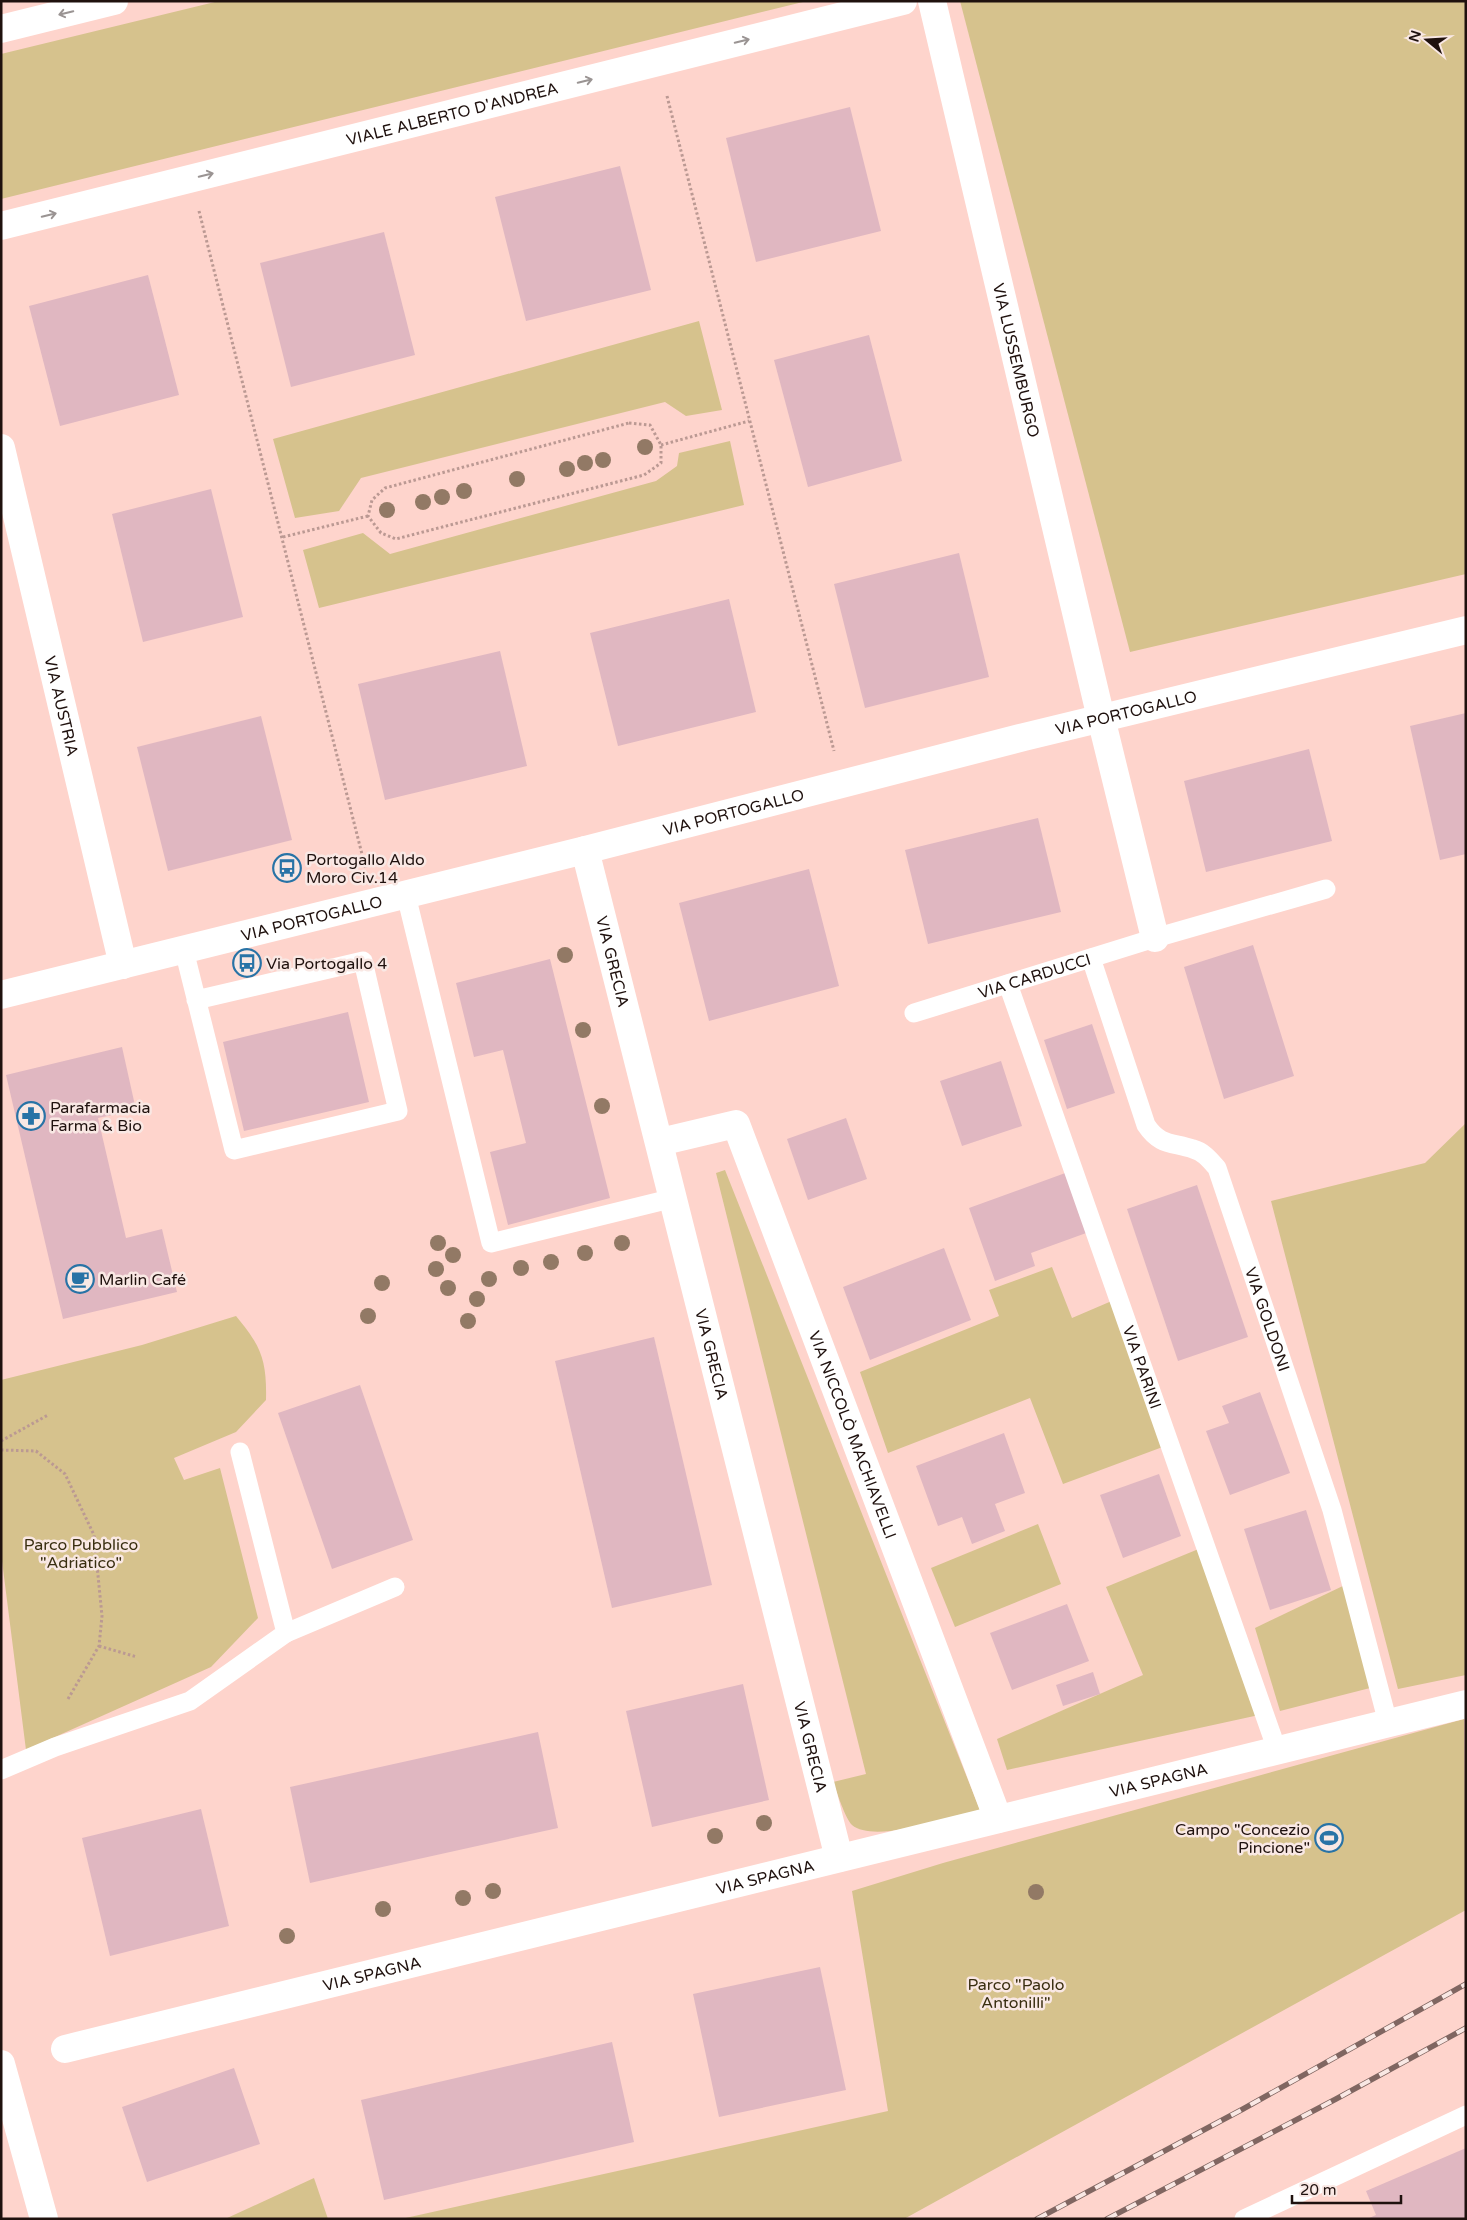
<svg xmlns="http://www.w3.org/2000/svg" width="1467" height="2220" font-family="'Varela Round',sans-serif">
	<rect width="100%" height="100%" fill="#fed4cc"/>
	<g fill="#d6c28d">
		<polygon points="219,1 807,1 1,199 1,54"/>
		<polygon points="960,1 1466,1 1466,574 1130,652"/>
		<polygon points="699,321 722,410 686,416 665,402 361,478 339,511 295,518 273,439"/>
		<polygon points="730,441 744,505 319,608 303,550 363,533 390,554 656,481 677,466 679,453"/>
		<polygon points="1466,1123 1466,1675 1398,1689 1271,1201 1425,1163"/>
		<path d="M725,1170l255,640c-28,7 -106,34 -128,15 -7,-7 -15,-33 -19,-43l33,-8 -150,-601z"/>
		<polygon points="1052,1267 1072,1318 1114,1300 1168,1445 1063,1484 1030,1398 888,1453 860,1372 999,1316 989,1290"/>
		<path d="M236,1316c25,30 31,44 30,84l-30,32 -62,26 10,22 36,-12 38,150 -47,49 -185,83 -25,-197v-173l141,-35z"/>
		<polygon points="1038,1524 1061,1584 955,1627 931,1568"/>
		<polygon points="1201,1548 1259,1715 1007,1770 997,1739 1143,1675 1106,1587"/>
		<polygon points="1347,1584 1374,1687 1280,1711 1255,1628"/>
		<polygon points="1464,1719 1466,1910 904,2219 401,2219 888,2111 852,1891 943,1863"/>
		<polygon points="314,2178 328,2219 225,2219"/>
	</g>
	<g fill="#e0b7c1">
		<polygon points="850,107 881,231 756,262 726,138"/>
		<polygon points="620,166 651,290 526,321 495,197"/>
		<polygon points="384,232 415,355 291,387 260,263"/>
		<polygon points="148,275 179,395 60,426 29,306"/>
		<polygon points="869,335 902,461 808,487 774,360"/>
		<polygon points="211,489 243,617 143,642 112,514"/>
		<polygon points="959,553 989,677 865,708 834,584"/>
		<polygon points="729,599 756,712 618,746 590,633"/>
		<polygon points="500,651 527,766 385,800 358,684"/>
		<polygon points="1466,713 1466,854 1440,860 1410,726"/>
		<polygon points="261,716 292,840 168,871 137,747"/>
		<polygon points="1309,749 1332,841 1206,872 1184,781"/>
		<polygon points="1038,818 1061,912 928,944 905,850"/>
		<polygon points="809,869 839,986 709,1021 679,903"/>
		<polygon points="1253,945 1294,1076 1224,1099 1184,967"/>
		<polygon points="550,959 610,1198 508,1225 490,1152 526,1143 503,1050 474,1057 456,983"/>
		<polygon points="348,1012 369,1102 244,1131 223,1042"/>
		<polygon points="1092,1024 1115,1093 1067,1109 1044,1040"/>
		<polygon points="122,1047 136,1110 98,1118 126,1238 162,1229 177,1292 63,1319 6,1075"/>
		<polygon points="1001,1061 1022,1126 962,1146 940,1081"/>
		<polygon points="846,1118 867,1179 808,1200 787,1139"/>
		<polygon points="1068,1172 1089,1232 1031,1253 1035,1266 995,1281 969,1208"/>
		<polygon points="1197,1185 1248,1337 1178,1361 1127,1209"/>
		<polygon points="944,1248 971,1320 870,1360 843,1287"/>
		<polygon points="654,1337 712,1585 612,1608 555,1361"/>
		<polygon points="360,1385 413,1540 332,1569 278,1413"/>
		<polygon points="1260,1392 1290,1473 1230,1495 1206,1431 1229,1423 1222,1406"/>
		<polygon points="1004,1433 1025,1493 995,1504 1005,1531 972,1544 962,1517 938,1526 916,1466"/>
		<polygon points="1159,1474 1181,1536 1123,1558 1100,1495"/>
		<polygon points="1306,1510 1331,1590 1270,1610 1244,1529"/>
		<polygon points="1067,1604 1089,1661 1012,1690 990,1633"/>
		<polygon points="1093,1672 1100,1694 1063,1706 1056,1685"/>
		<polygon points="743,1684 769,1800 652,1827 626,1711"/>
		<polygon points="538,1732 558,1828 310,1883 290,1787"/>
		<polygon points="201,1809 229,1926 110,1956 82,1838"/>
		<polygon points="820,1967 846,2090 719,2117 693,1994"/>
		<polygon points="612,2042 634,2142 384,2200 361,2100"/>
		<polygon points="234,2068 260,2144 147,2182 122,2107"/>
		<polygon points="1466,2148 1466,2219 1367,2219 1376,2215 1366,2191"/>
	</g>
	<g fill="none" stroke-linecap="round" stroke-linejoin="round">
		<g stroke="#bb9993" stroke-width="3" stroke-dasharray="2.5 2.5" stroke-linecap="butt">
			<polyline points="667,96 834,751"/>
			<polyline points="199,211 366,870"/>
			<polygon points="629,423 650,425 661,445 661,463 644,475 396,539 381,533 368,516 372,500 385,488"/>
			<polyline points="661,445 749,421"/>
			<polyline points="283,537 368,516"/>
			<polyline points="1,1441 48,1415"/>
			<polyline points="1,1450 36,1451 65,1474 94,1535 102,1616 99,1646 68,1699"/>
			<polyline points="99,1646 137,1657"/>
		</g>
		<g stroke="#fff" stroke-width="19">
			<polyline points="406,895 491,1243 674,1198"/>
			<polyline points="184,950 234,1150 398,1111 363,961 196,1000"/>
			<path id="s1" d="M1091,958l55,167c14,21 26,17 47,24 11,3 17,11 24,19l115,342 56,213"/>
			<path id="s2" d="M1008,984l269,766"/>
			<path id="s3" d="M914,1013l241,-75 171,-49"/>
			<polyline points="286,1633 395,1587"/>
			<polyline points="1,1770 55,1747 190,1701 286,1633 240,1452"/>
			<polyline points="1244,2219 1466,2115"/>
		</g>
		<g stroke="#fff" stroke-width="28">
			<path id="s4" d="M932,1l169,717 54,220"/>
			<polyline points="1,29 114,1"/>
			<path id="s5" d="M1,226l902,-225"/>
			<path id="s6" d="M1,448l122,517"/>
			<path id="s7" d="M585,850l254,1008"/>
			<path id="s8" d="M1,995l584,-145 439,-113 442,-107"/>
			<path id="s9" d="M660,1142l76,-18 262,695"/>
			<path id="s10" d="M65,2049l1401,-345"/>
		</g>
		<polyline stroke="#fff" stroke-width="28" points="1,2064 44,2219"/>
		<defs>
			<g id="rail">
				<polyline points="1037,2219 1243,2109 1466,1984"/>
				<polyline points="1107,2219 1336,2099 1466,2028"/>
			</g>
		</defs>
		<use href="#rail" stroke="#806661" stroke-width="5.5"/>
		<use href="#rail" stroke="#f9e8e4" stroke-width="4" stroke-dasharray="11" stroke-linecap="butt"/>
	</g>
	<g fill="#927965">
		<circle cx="645" cy="447" r="8"/>
		<circle cx="603" cy="460" r="8"/>
		<circle cx="585" cy="463" r="8"/>
		<circle cx="567" cy="469" r="8"/>
		<circle cx="517" cy="479" r="8"/>
		<circle cx="464" cy="491" r="8"/>
		<circle cx="442" cy="497" r="8"/>
		<circle cx="423" cy="502" r="8"/>
		<circle cx="387" cy="510" r="8"/>
		<circle cx="565" cy="955" r="8"/>
		<circle cx="583" cy="1030" r="8"/>
		<circle cx="602" cy="1106" r="8"/>
		<circle cx="438" cy="1243" r="8"/>
		<circle cx="622" cy="1243" r="8"/>
		<circle cx="585" cy="1253" r="8"/>
		<circle cx="453" cy="1255" r="8"/>
		<circle cx="551" cy="1262" r="8"/>
		<circle cx="521" cy="1268" r="8"/>
		<circle cx="436" cy="1269" r="8"/>
		<circle cx="489" cy="1279" r="8"/>
		<circle cx="382" cy="1283" r="8"/>
		<circle cx="448" cy="1288" r="8"/>
		<circle cx="477" cy="1299" r="8"/>
		<circle cx="368" cy="1316" r="8"/>
		<circle cx="468" cy="1321" r="8"/>
		<circle cx="764" cy="1823" r="8"/>
		<circle cx="715" cy="1836" r="8"/>
		<circle cx="493" cy="1891" r="8"/>
		<circle cx="1036" cy="1892" r="8"/>
		<circle cx="463" cy="1898" r="8"/>
		<circle cx="383" cy="1909" r="8"/>
		<circle cx="287" cy="1936" r="8"/>
	</g>
	<defs><path id="oneway-shaft" d="M-6 0H5M1.5-3L5.5 0L1.5 3" fill="none" stroke-width="1.6" stroke-linecap="round" stroke-linejoin="round" transform="scale(1.25)"/></defs>
	<g stroke="#9a9493">
		<use href="#oneway-shaft" transform="translate(66 13) rotate(166)"/>
		<use href="#oneway-shaft" transform="translate(742 41) rotate(-14)"/>
		<use href="#oneway-shaft" transform="translate(585 81) rotate(-14)"/>
		<use href="#oneway-shaft" transform="translate(206 175) rotate(-14)"/>
		<use href="#oneway-shaft" transform="translate(49 215) rotate(-14)"/>
	</g>
	<defs>
		<symbol id="bus-ring" viewBox="-11 -11 22 22"><circle r="9.5" fill="#f9e8e4" stroke="#2873a6" stroke-width="1.5"/><path d="M-5-6H5V4H4V6H2V4H-2V6H-4V4H-5ZM-3.5-4V0h7V-4ZM-3.5 1.2v1.5H-2V1.2ZM2 1.2v1.5H3.5V1.2Z" fill="#2873a6"/></symbol>
		<symbol id="pharmacy-ring" viewBox="-11 -11 22 22"><circle r="9.5" fill="#f9e8e4" stroke="#2873a6" stroke-width="1.5"/><path d="M-2-6h4v4h4v4h-4v4h-4v-4h-4v-4h4Z" fill="#2873a6"/></symbol>
		<symbol id="cafe-ring" viewBox="-11 -11 22 22"><circle r="9.5" fill="#f9e8e4" stroke="#2873a6" stroke-width="1.5"/><path d="M-5.5-4.5H6V0H3Q3 3.5 0 3.5H-2.5Q-5.5 3.5-5.5 0ZM3-3.2v2h1.7v-2ZM-6 4.5H4V6H-6Z" fill="#2873a6"/></symbol>
		<symbol id="stadium-ring" viewBox="-11 -11 22 22"><circle r="9.5" fill="#f9e8e4" stroke="#2873a6" stroke-width="1.5"/><path d="M0-5a6.5 5 0 1 0 0 10a6.5 5 0 1 0 0-10ZM-3.5-1.8h7v3.6h-7Z" fill="#2873a6"/></symbol>
	</defs>
	<g fill-rule="evenodd">
		<use href="#bus-ring" x="271" y="852" width="32" height="32"/>
		<use href="#bus-ring" x="231" y="947" width="32" height="32"/>
		<use href="#pharmacy-ring" x="15" y="1100" width="32" height="32"/>
		<use href="#cafe-ring" x="64" y="1263" width="32" height="32"/>
		<use href="#stadium-ring" x="1313" y="1822" width="32" height="32"/>
	</g>
	<g text-anchor="middle" stroke-width="5" stroke-linejoin="round" paint-order="stroke">
		<g font-size="16" fill="#1f110e" stroke="#f9e8e4">
			<text dy="6" stroke="none"><textPath href="#s5" startOffset="465">VIALE ALBERTO D'ANDREA</textPath></text>
			<text dy="6" stroke="none"><textPath href="#s4" startOffset="369">VIA LUSSEMBURGO</textPath></text>
			<text dy="6" stroke="none"><textPath href="#s6" startOffset="265">VIA AUSTRIA</textPath></text>
			<text dy="6" stroke="none"><textPath href="#s8" startOffset="1160">VIA PORTOGALLO</textPath></text>
			<text dy="6" stroke="none"><textPath href="#s8" startOffset="755">VIA PORTOGALLO</textPath></text>
			<text dy="6" stroke="none"><textPath href="#s8" startOffset="320">VIA PORTOGALLO</textPath></text>
			<text dy="6" stroke="none"><textPath href="#s7" startOffset="115">VIA GRECIA</textPath></text>
			<text dy="6" stroke="none"><textPath href="#s3" startOffset="126">VIA CARDUCCI</textPath></text>
			<text dy="6" stroke="none"><textPath href="#s1" startOffset="421">VIA GOLDONI</textPath></text>
			<text dy="6" stroke="none"><textPath href="#s7" startOffset="520">VIA GRECIA</textPath></text>
			<text dy="6" stroke="none"><textPath href="#s2" startOffset="406">VIA PARINI</textPath></text>
			<text dy="6" stroke="none"><textPath href="#s9" startOffset="410">VIA NICCOLÒ MACHIAVELLI</textPath></text>
			<text dy="6" stroke="none"><textPath href="#s7" startOffset="925">VIA GRECIA</textPath></text>
			<text dy="6" stroke="none"><textPath href="#s10" startOffset="1126">VIA SPAGNA</textPath></text>
			<text dy="6" stroke="none"><textPath href="#s10" startOffset="721">VIA SPAGNA</textPath></text>
			<text dy="6" stroke="none"><textPath href="#s10" startOffset="316">VIA SPAGNA</textPath></text>
		</g>
		<g font-size="16" fill="#1f110e" stroke="#f9e8e4" text-anchor="start">
			<text x="306" y="865">Portogallo Aldo<tspan x="306" dy="18">Moro Civ.14</tspan></text>
			<text x="266" y="969">Via Portogallo 4</text>
			<text x="50" y="1113">Parafarmacia<tspan x="50" dy="18">Farma &amp; Bio</tspan></text>
			<text x="99" y="1285">Marlin Café</text>
			<text x="1310" y="1835" text-anchor="end">Campo "Concezio<tspan x="1310" dy="18">Pincione"</tspan></text>
		</g>
		<g font-size="16" fill="#392e10" stroke="#f9e8e4">
			<text x="81" y="1550">Parco Pubblico<tspan x="81" dy="18">"Adriatico"</tspan></text>
			<text x="1016" y="1990">Parco "Paolo<tspan x="1016" dy="18">Antonilli"</tspan></text>
		</g>
	</g>
	<rect width="1467" height="2220" fill="none" stroke="#1f110e" stroke-width="5"/>
	<g transform="translate(1427 40) rotate(288)" stroke="#f9e8e4" stroke-width="4" paint-order="stroke">
	<path d="M0-4L9 19L0 12L-9 19Z" fill="#1f110e"/>
	<text y="-8" font-size="14" font-weight="bold" text-anchor="middle" fill="#1f110e">N</text>
	</g>
	<path d="M1292 2195v8h109v-8" fill="none" stroke="#1f110e" stroke-width="2.5"/>
	<text x="1300" y="2195" font-size="15" fill="#1f110e" stroke="#f9e8e4" stroke-width="4" paint-order="stroke">20 m</text>
</svg>
